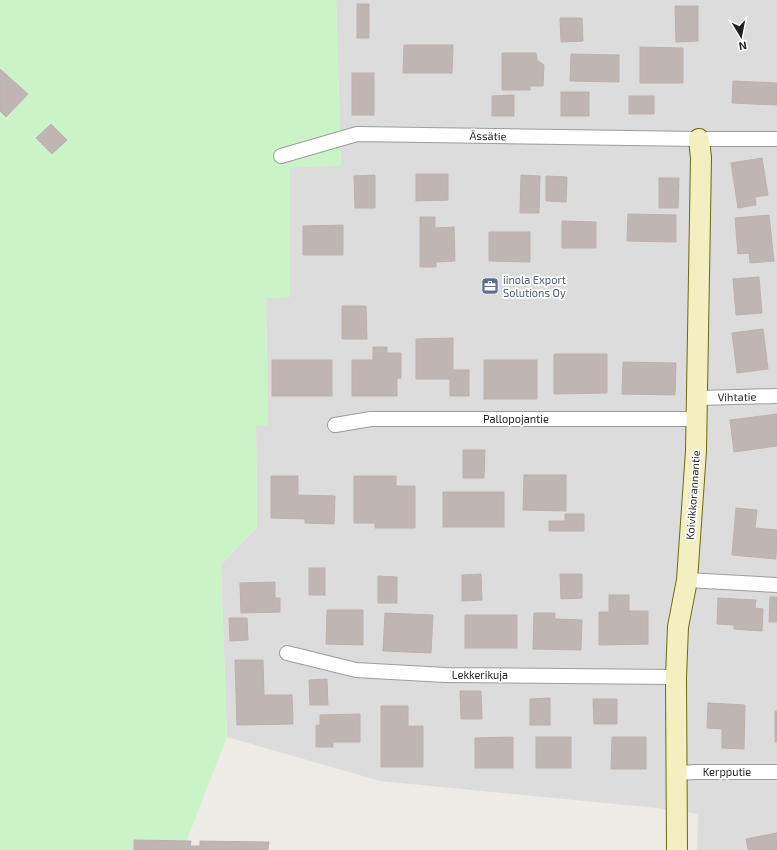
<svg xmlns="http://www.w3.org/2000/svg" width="777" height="850" font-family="'Exo 2',sans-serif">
	<rect width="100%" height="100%" fill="#eeebe6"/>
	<polygon fill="#dddcdc" points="336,0 777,0 777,850 697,850 698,814 657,808 380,781 227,737 221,565 257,527 256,425 268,425 266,298 290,297 290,167 341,165"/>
	<polygon fill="#caf4c8" points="0,0 336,0 341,165 290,168 290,297 266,298 268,425 256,426 257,527 221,565 227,737 183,850 0,850"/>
	<g fill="#bfb6b3" stroke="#bfb0aa">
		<rect x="357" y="4" width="12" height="34"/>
		<polygon points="675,6 698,6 698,41 676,42"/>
		<polygon points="560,18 582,18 583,41 561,42"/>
		<polygon points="404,45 453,45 452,73 403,73"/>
		<polygon points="640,47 683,48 683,83 640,83"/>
		<polygon points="502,53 536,53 537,60 544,65 543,86 530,86 530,90 502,90"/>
		<polygon points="571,54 619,55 619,82 570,81"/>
		<polygon points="0,69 28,94 6,117 0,111"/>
		<rect x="352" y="73" width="22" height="42"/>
		<polygon points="733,81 777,83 777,105 732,103"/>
		<rect x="561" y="92" width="28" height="24"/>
		<polygon points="514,95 514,116 492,116 492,96"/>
		<rect x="629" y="96" width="25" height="18"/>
		<polygon points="51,124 67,140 52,154 36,138"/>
		<polygon points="762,158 768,195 755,197 756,205 738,208 731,163"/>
		<polygon points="416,174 448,174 448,200 416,201"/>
		<polygon points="375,175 375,208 355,208 354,176"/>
		<polygon points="521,175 540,176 539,213 520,213"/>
		<polygon points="546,176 567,177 566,202 546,201"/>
		<polygon points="659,178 679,178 678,208 659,208"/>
		<polygon points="628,214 676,215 676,242 627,241"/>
		<polygon points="769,215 774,261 750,263 749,253 738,254 735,218"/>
		<polygon points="420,217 435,217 435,228 454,227 455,261 436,262 436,267 420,267"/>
		<polygon points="562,221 596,222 596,248 562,248"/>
		<polygon points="343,225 343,255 303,255 303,226"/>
		<polygon points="489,232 530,232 530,262 489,261"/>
		<polygon points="759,277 762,313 736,315 733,279"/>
		<polygon points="342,306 366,306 367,339 342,339"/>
		<polygon points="763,329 768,369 737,373 732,333"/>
		<polygon points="453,338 453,370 469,370 469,396 450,396 450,379 416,379 416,339"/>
		<polygon points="373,347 387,347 387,353 401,353 401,378 397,378 397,396 352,396 352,360 373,360"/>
		<polygon points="554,354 607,354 607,393 554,394"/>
		<rect x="272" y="360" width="60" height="36"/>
		<rect x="484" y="360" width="53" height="39"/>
		<polygon points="623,362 676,363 675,395 622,394"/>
		<polygon points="777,414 777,446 734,452 730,420"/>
		<polygon points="463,450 485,450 484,478 463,478"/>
		<polygon points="524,475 566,475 566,511 523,510"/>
		<polygon points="271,476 298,476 298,495 335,496 334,524 305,523 305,519 271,518"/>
		<polygon points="354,476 396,476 396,486 415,486 415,528 375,528 375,523 354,523"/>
		<rect x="443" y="492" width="61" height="35"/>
		<polygon points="736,508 757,510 755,528 777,530 776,559 732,555"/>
		<polygon points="565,514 584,514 584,531 549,531 549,521 565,521"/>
		<rect x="309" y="568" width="16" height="27"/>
		<polygon points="481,574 482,600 462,601 462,575"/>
		<polygon points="560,574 582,574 582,598 561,599"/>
		<polygon points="378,576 397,577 397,603 378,603"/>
		<polygon points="275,582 275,598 280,598 280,612 241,613 240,583"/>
		<polygon points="609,595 629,595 629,611 648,611 648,644 599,645 599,612 609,612"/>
		<polygon points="770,597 777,597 777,622 769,622"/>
		<polygon points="718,598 756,600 755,608 763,609 762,631 734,629 734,625 717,624"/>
		<polygon points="327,610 363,610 363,645 326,644"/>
		<polygon points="385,613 433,615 431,653 383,651"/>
		<polygon points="534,613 555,613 555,619 582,620 581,650 533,649"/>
		<rect x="465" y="615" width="52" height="33"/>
		<polygon points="229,618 247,618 248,640 230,641"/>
		<polygon points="235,660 263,660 264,695 292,695 293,724 237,725"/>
		<polygon points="327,679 328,705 310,705 309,680"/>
		<polygon points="460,691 481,691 482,719 461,719"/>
		<polygon points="550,698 550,725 530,725 530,699"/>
		<polygon points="593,699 617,699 617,724 594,724"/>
		<polygon points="708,703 745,705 744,749 722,748 722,729 707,728"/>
		<polygon points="381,706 408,706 408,726 423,726 423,767 381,767"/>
		<rect x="775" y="711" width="2" height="31"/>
		<polygon points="360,714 360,742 333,742 333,747 316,747 316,725 320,725 320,715"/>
		<polygon points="513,737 513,768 475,768 475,738"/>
		<rect x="536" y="737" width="35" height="31"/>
		<polygon points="612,737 646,737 646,769 611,769"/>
		<polygon points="777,833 777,850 748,850 746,839"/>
		<polygon points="134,840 191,841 190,846 200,846 200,841 269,842 268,850 134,850"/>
	</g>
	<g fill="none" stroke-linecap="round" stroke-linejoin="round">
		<defs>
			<g id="street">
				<polyline points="281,156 357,134 699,139 777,139"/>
				<polyline points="698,398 777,396"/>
				<polyline points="335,425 371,419 697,419"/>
				<polyline points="687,580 777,585"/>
				<polyline points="287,653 356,670 445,675 676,677"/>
				<polyline points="677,773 695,772 777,772"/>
			</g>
			<polyline id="secondary" points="677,850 676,677 678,627 687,580 696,451 701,158 699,139"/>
		</defs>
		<use href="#street" stroke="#9c9c9c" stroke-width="16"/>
		<use href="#secondary" stroke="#6b6910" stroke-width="22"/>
		<use href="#street" stroke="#fff" stroke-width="14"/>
		<use href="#secondary" stroke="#f3efc0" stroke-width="20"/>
	</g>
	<defs>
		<symbol id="office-square" viewBox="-11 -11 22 22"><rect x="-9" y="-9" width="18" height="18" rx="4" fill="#5c6f8a" stroke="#fff"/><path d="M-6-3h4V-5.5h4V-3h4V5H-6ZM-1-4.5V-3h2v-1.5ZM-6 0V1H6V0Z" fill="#fff"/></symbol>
	</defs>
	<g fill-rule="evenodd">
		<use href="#office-square" x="480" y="276" width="20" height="20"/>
	</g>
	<g text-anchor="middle" stroke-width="3.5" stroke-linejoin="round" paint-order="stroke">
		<g font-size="11" fill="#1f1f1f" stroke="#fff">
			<text transform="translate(488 136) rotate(1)" y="4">Ässätie</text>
			<text transform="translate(737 397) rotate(-1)" y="4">Vihtatie</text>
			<text x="516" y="423">Pallopojantie</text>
			<text transform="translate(693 495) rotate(-86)" y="4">Koivikkorannantie</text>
			<text x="480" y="679">Lekkerikuja</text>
			<text x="727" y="776">Kerpputie</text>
		</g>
		<g font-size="11" fill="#4e5e75" stroke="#fff" text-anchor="start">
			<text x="503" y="284">iinola Export<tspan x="503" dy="13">Solutions Oy</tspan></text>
		</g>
	</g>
	<g transform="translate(741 36) rotate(170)" stroke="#ffffff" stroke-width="3" paint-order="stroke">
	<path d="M0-3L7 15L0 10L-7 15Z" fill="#1f1f1f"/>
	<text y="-6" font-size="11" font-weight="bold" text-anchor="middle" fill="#1f1f1f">N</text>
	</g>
</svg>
